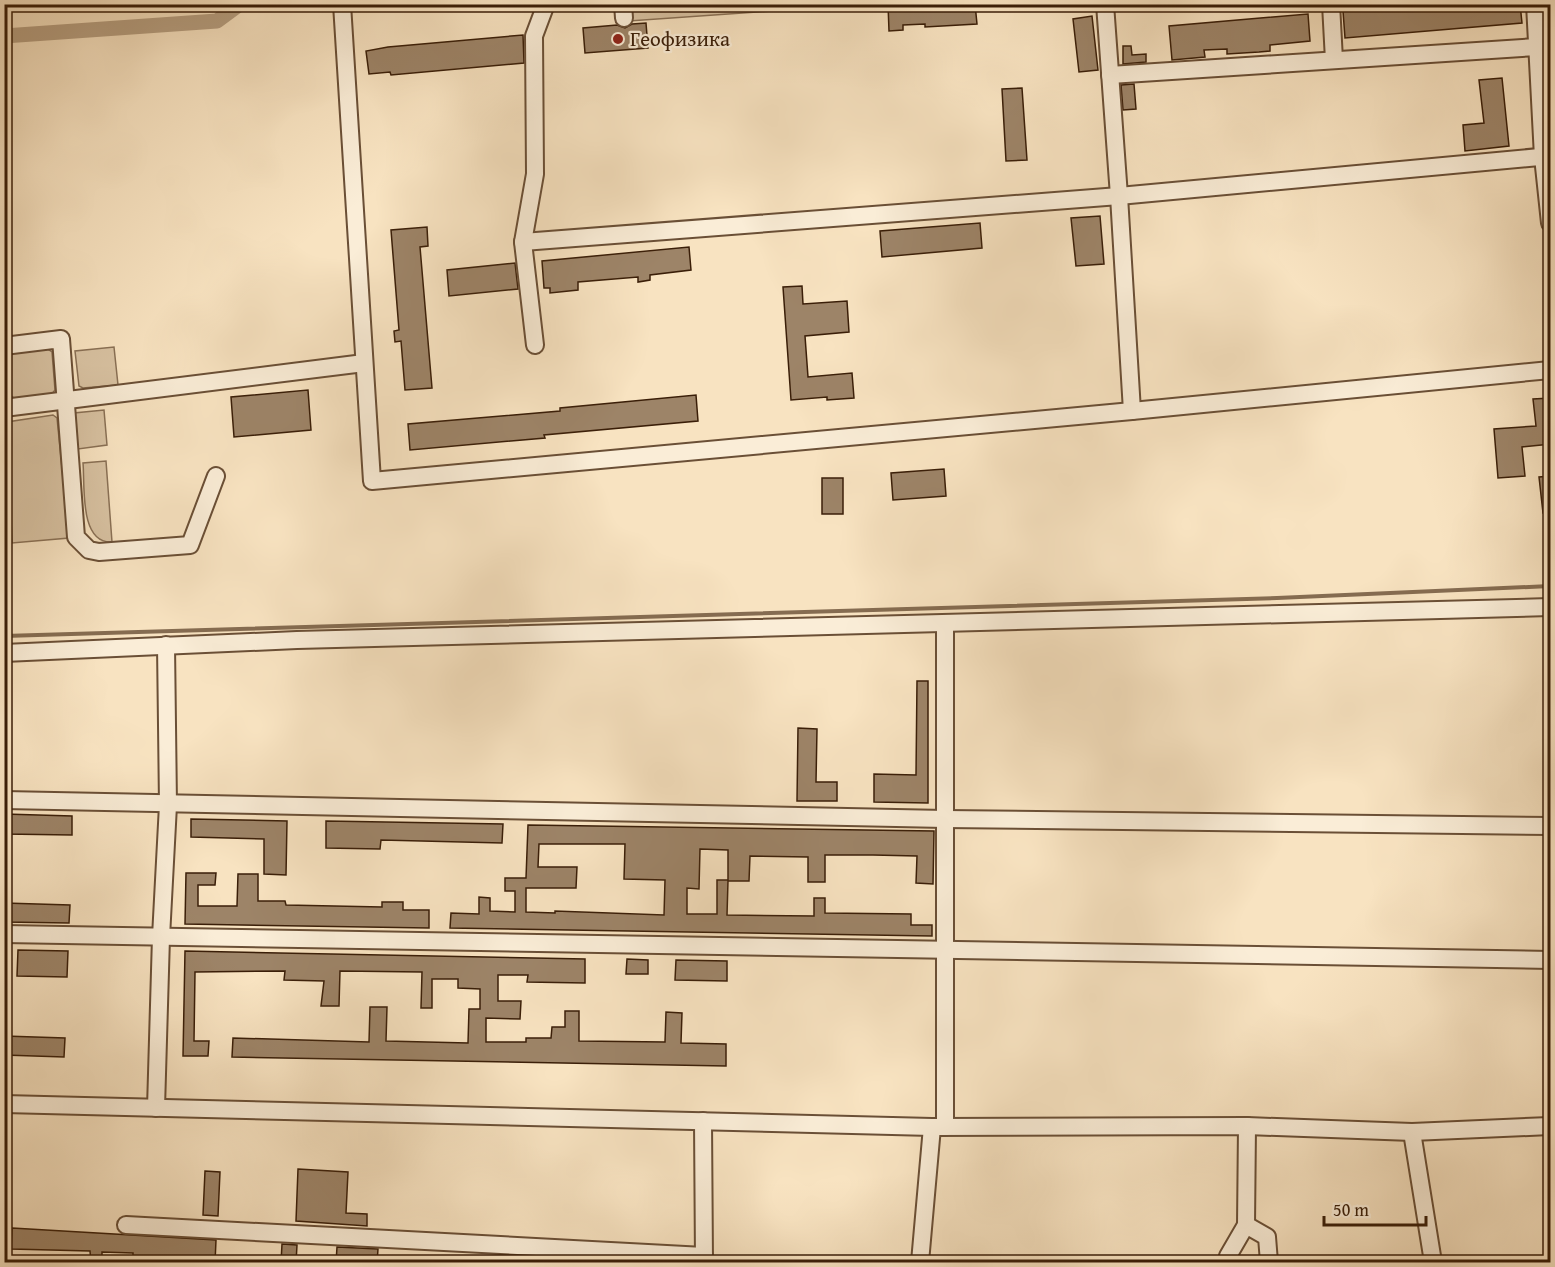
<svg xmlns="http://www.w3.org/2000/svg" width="1555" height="1267" font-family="'Gentium Book Plus',serif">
	<rect width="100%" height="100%" fill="#f8e3c1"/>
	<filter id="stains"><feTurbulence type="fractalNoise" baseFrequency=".00333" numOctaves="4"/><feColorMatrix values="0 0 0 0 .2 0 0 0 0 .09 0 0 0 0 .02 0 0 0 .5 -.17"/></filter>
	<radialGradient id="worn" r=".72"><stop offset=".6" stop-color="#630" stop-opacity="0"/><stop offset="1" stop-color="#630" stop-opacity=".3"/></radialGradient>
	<g fill="#d8c2a2" stroke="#897055" stroke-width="1.5">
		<polygon points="770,4 771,11 629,21 627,5"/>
		<polygon points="114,347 118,385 83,388 79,386 75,351"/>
		<polygon points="46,348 52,352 55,390 51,395 14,398 8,393 6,356 8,351"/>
		<polygon points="104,410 107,445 78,449 74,413"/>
		<polygon points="53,415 57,418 69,538 12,543 7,422"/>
		<path d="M106,461l6,81c-33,2 -27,-57 -29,-79z"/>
	</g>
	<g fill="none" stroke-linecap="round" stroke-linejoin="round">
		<polyline stroke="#856c51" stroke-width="4" points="4,636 1277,598 1550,586"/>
		<polyline stroke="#b7a082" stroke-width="15" points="4,36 217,21 240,4"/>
	</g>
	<g fill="#9d8468" stroke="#3a1e08" stroke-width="1.5" fill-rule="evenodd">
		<polygon points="888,4 975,4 977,24 925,27 925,24 903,25 903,30 889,31"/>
		<polygon points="1410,4 1520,4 1522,23 1345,38 1343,11"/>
		<polygon points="1308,14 1310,41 1270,45 1270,51 1259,52 1227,54 1227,49 1204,50 1205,57 1172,60 1169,26"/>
		<polygon points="1092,16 1098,70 1079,72 1073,19"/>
		<polygon points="646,23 648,48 585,53 583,28 617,25 625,28 632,24"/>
		<polygon points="523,35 524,63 391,75 390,72 369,74 366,51 388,47"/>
		<polygon points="1123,46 1131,46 1132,55 1146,54 1146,62 1123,64"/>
		<polygon points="1502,78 1509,146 1465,151 1463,125 1484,123 1479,80"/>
		<polygon points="1134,84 1136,109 1123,110 1121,85"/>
		<polygon points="1022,88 1027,160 1006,161 1002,89"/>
		<polygon points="1100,216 1104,264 1076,266 1071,218"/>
		<polygon points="980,223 982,248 882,257 880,231"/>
		<polygon points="427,227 428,246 420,247 432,388 405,390 401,341 395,342 394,331 399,330 391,230"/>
		<polygon points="689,247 691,270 650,275 650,280 638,282 638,277 578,282 578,290 550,293 550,288 544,288 542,261"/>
		<polygon points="515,263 518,289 449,296 447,270"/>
		<polygon points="802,286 803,304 847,301 849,332 805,336 808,377 852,373 854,398 827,400 827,397 791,400 783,287"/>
		<polygon points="308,390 311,430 234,437 231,397"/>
		<polygon points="696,395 698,421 544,435 545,438 410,450 408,424 560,411 560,408"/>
		<polygon points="1551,398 1551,444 1522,447 1525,476 1498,478 1494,429 1536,426 1533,399"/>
		<polygon points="944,469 946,496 893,500 891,473"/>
		<polygon points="1551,476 1551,513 1543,513 1539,477"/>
		<rect x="822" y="478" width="21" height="36"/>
		<polygon points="917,681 928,681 928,803 874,802 874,774 916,775"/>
		<polygon points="798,728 817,729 816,782 837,782 837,801 797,801"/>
		<polygon points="4,814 72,816 72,835 4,834"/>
		<polygon points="191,819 287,821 286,875 264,874 264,839 191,837"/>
		<polygon points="326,821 503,824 502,843 381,840 380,849 326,848"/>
		<path d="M528,825l406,6 -1,53 -17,-1 1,-27 -44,-1h-48v27h-17v-25l-58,-1 -1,25h-21l-1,34 87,1v-18h11v15l86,1v11h21v11l-482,-8 1,-15 28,1v-17l11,1v13l25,1v-21h-10v-13h21zM539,844h86l-1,35 41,1 -1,35 -109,-4v2l-29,-1v-24h50l1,-21h-39zM700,849l28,1v30h-11v34h-30v-26l12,1z"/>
		<polygon points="186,873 216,873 215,885 198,885 198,906 237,906 238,874 258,874 258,901 285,901 286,905 382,907 382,902 403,902 403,910 429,910 429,928 185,924"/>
		<polygon points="4,903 70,905 69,923 4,922"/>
		<polygon points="18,950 68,951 67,977 17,976"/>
		<polygon points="185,951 585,959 585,983 527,982 528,975 498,975 498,1001 521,1001 520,1019 486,1018 486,1042 526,1042 526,1038 551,1038 552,1027 565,1027 565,1011 579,1011 579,1041 665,1042 666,1012 682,1013 681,1043 726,1044 726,1066 232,1057 233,1038 369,1042 370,1007 387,1007 386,1041 468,1043 469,1009 480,1009 480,989 458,988 458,979 432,979 432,1008 421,1008 422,972 340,971 339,1006 321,1006 324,981 284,980 285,971 195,972 194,1041 209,1041 208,1056 183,1056"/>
		<polygon points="627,959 648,960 648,974 626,974"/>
		<polygon points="676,960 727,961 727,981 675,980"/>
		<polygon points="4,1036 65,1038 64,1057 4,1055"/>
		<polygon points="298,1169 348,1172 346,1213 367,1214 367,1226 296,1221"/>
		<polygon points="205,1171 220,1172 218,1216 203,1215"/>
		<polygon points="12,1228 216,1240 215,1263 133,1263 133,1253 102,1252 102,1263 91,1263 90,1251 11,1249"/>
		<polygon points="282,1244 297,1245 296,1263 281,1263"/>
		<polygon points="337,1247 378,1249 377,1263 336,1263"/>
	</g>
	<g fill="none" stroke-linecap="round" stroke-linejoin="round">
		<defs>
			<g id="minor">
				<polyline points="342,4 372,481 1132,411 1550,370"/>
				<polyline points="623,4 624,18"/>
				<polyline points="1105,4 1119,196 1132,411"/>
				<polyline points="1331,4 1334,60"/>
				<polyline points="1535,4 1543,157 1550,223"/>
				<polyline points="1110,75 1537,47"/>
				<polyline points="523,242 1119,196 1550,156"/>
				<polyline points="535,345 523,242 535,174 534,36 546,4"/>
				<polyline points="4,346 61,339 76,537 89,550 99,552 190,545 216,476"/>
				<polyline points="4,408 364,363"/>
				<polyline points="945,623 945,1127"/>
				<polyline points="4,653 297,640 1550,607"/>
				<polyline points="4,800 945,819 1550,826"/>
				<polyline points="4,934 1550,960"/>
				<polyline points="4,1104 932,1127 1247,1126 1412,1132 1550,1126"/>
				<polyline points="156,1108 161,937 168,805 166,645"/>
				<polyline points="703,1121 704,1262"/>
				<polyline points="1412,1132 1433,1262"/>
				<polyline points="126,1225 704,1256"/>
				<polyline points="1246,1225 1267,1237 1269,1262"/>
				<polyline points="920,1262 932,1127"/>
				<polyline points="1227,1262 1228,1256 1246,1225 1247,1126"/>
			</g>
		</defs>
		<use href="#minor" stroke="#6a4f36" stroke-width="20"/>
		<use href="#minor" stroke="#faedd7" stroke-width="16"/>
	</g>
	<circle fill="#8f2418" stroke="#faedd7" stroke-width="2" cx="618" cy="39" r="6"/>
	<g text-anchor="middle" stroke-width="4.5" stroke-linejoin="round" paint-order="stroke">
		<g font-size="21" fill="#3a1e08" stroke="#faedd7" text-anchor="start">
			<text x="630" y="46">Геофизика</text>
		</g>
	</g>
	<rect width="1555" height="1267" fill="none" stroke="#f8e3c1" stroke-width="24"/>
	<rect x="6" y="6" width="1543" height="1255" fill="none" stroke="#3a1e08" stroke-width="3"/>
	<rect x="12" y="12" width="1531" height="1243" fill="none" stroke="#3a1e08" stroke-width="1.5"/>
	<path d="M1324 1216v9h102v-9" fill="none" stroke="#3a1e08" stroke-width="3"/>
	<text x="1333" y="1216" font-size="18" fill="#3a1e08" stroke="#faedd7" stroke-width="4.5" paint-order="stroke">50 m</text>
	<rect width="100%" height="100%" filter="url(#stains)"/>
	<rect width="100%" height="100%" fill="url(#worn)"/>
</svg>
